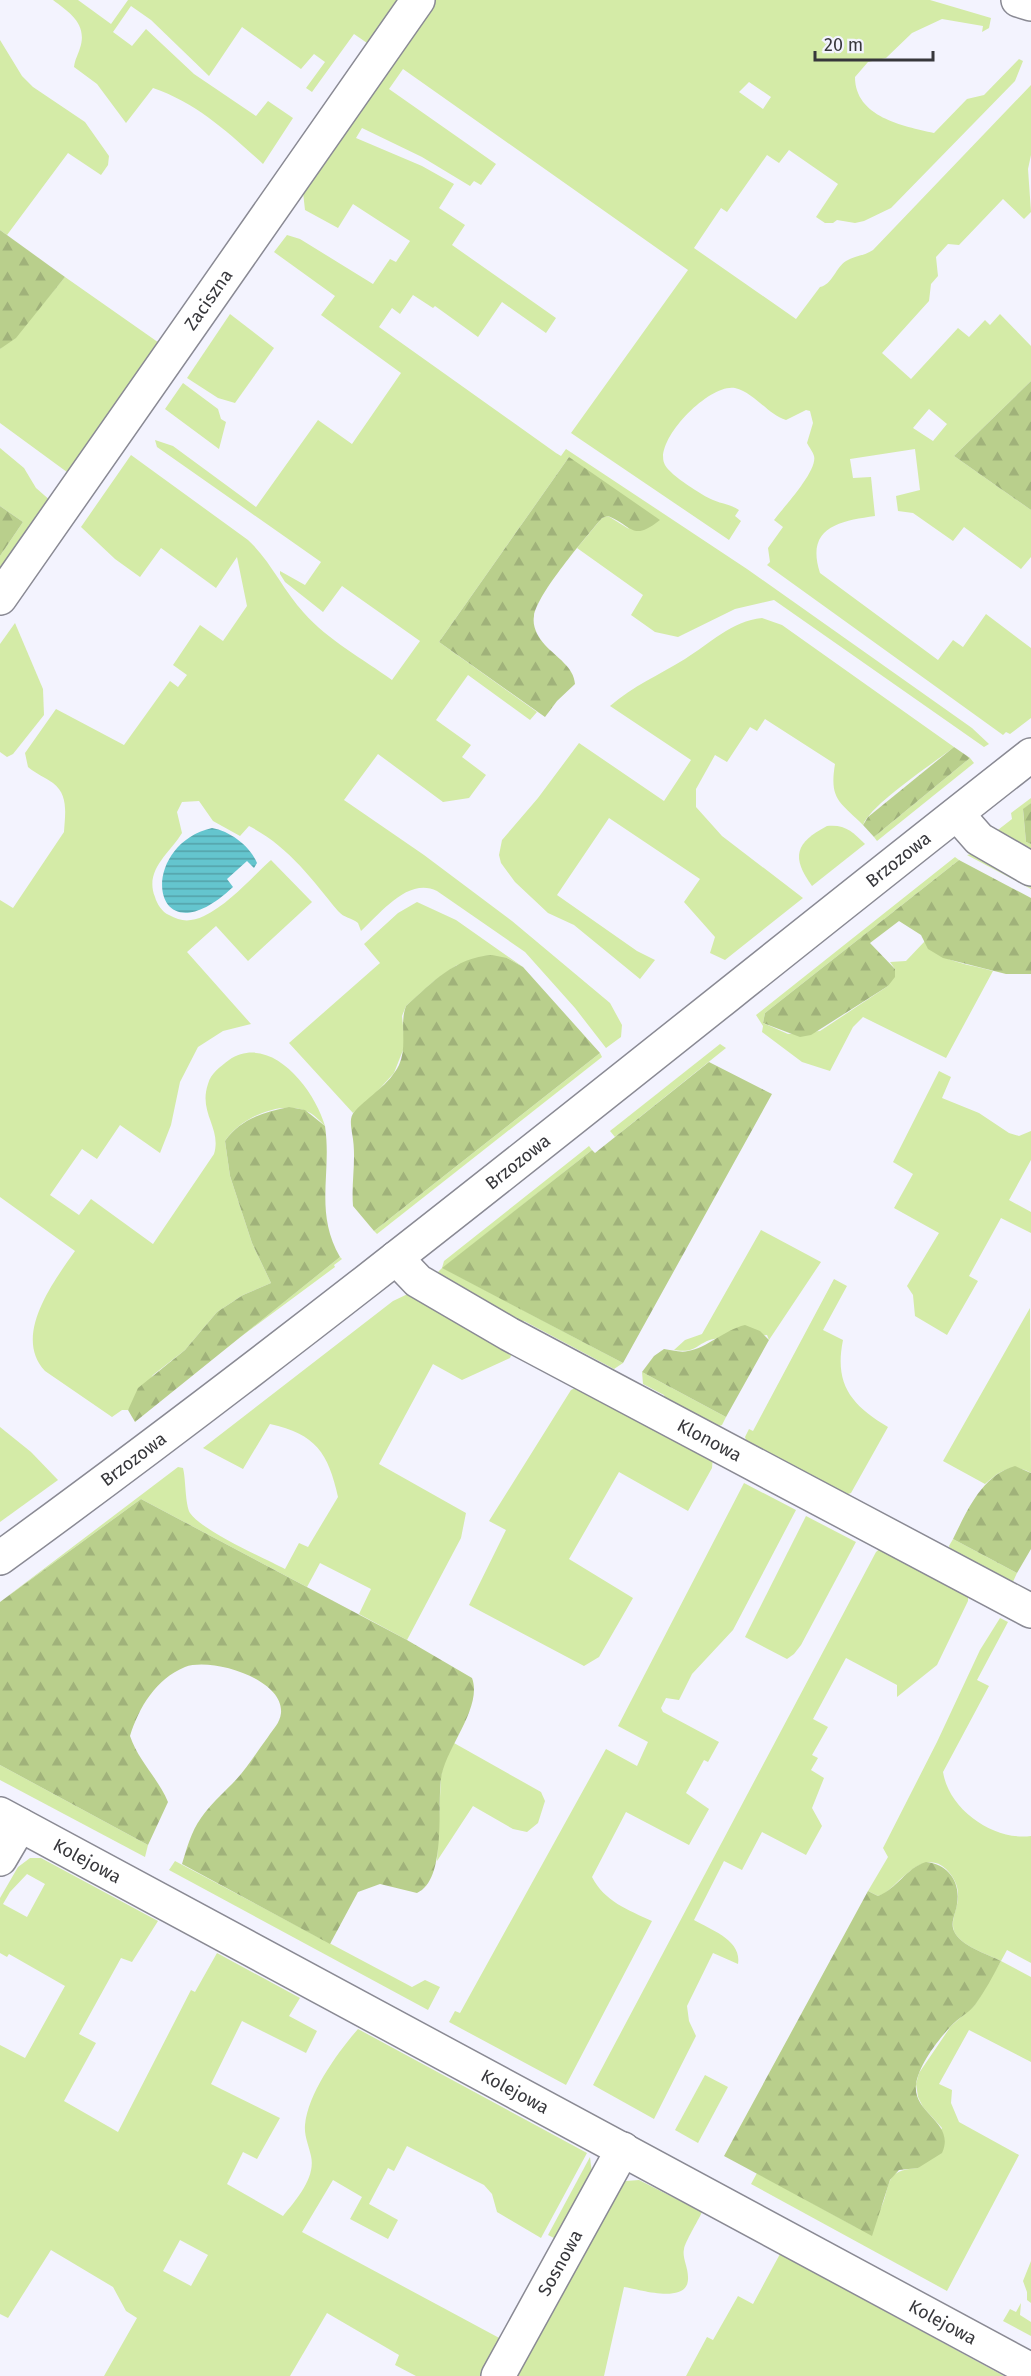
<svg xmlns="http://www.w3.org/2000/svg" width="1031" height="2376" font-family="'Fira Sans',sans-serif">
	<defs>
		<pattern id="forest-firs" width="22" height="20" patternUnits="userSpaceOnUse" patternTransform="scale(1.5)"><rect width="22" height="20" fill="#b9cf8c"/><path d="M5 1l3.5 6h-7zM16 11l3.5 6h-7z" fill="#a0b27a"/></pattern>
		<pattern id="water-rules" width="6" height="5" patternUnits="userSpaceOnUse" patternTransform="scale(1.5)"><rect width="6" height="5" fill="#64c5ce"/><path d="M0 2.5h6" fill="none" stroke="#53a1a8"/></pattern>
	</defs>
	<rect width="100%" height="100%" fill="#f3f3fe"/>
	<g fill="#d4eba7" fill-rule="evenodd">
		<path d="M53,0h25l33,24 17,-24h274l-32,45 -16,-11 -42,58 -6,-4 19,-26 -11,-8 -13,15 -59,-42 -33,49 -58,-56 -20,-14 -18,26 19,14 14,-17 48,45 62,42 12,-15 25,17 -30,46c-34,-31 -66,-61 -110,-76l-27,35 -29,-39 -23,-17c1,-8 4,-12 6,-19 8,-24 -11,-36 -27,-48z"/>
		<path d="M433,0h497l61,18 -2,10 -7,4 1,-6 -41,-7 -30,14 -26,25 -18,4 -13,15c0,40 48,49 79,56l33,-34 17,-4 35,-36 4,2 -8,20 -124,127 -27,13 -9,2 -18,-3 -4,3h-8l-9,-6 22,-33 -49,-34 -10,13 -12,-8 -40,57 -6,-4 -27,40 102,71 24,-32c12,-2 16,-20 26,-26 8,-5 18,-5 27,-11l158,-165v70l-3,14 3,43 -7,7 -21,-20 -44,46 -11,-1 -12,13 2,19 -7,8 -2,17 -47,52 29,26 47,-51 11,9 16,-17 5,5 10,-11 31,32v35l-77,75 77,54v47l-10,12 -57,-42 -11,14 -40,-28 -15,-2 -2,-15 24,-6 -5,-41 -65,10 3,19 18,-1 4,39c-35,5 -70,11 -55,57l118,87 15,-20 10,7 23,-33 45,34v70l-21,16 -4,-2 -3,3 -236,-170 3,-3 -2,-14 15,-21 -9,-7c9,-12 44,-49 40,-64 -1,-4 -5,-9 -7,-13l6,-20 -3,-12 -4,-1 -20,10c-19,-6 -31,-27 -51,-32 -26,-5 -83,54 -70,77 5,10 38,31 48,35 9,4 17,4 26,10l-4,6 6,5 -12,19 -158,-107 117,-163 -285,-201 -14,20 107,75 -15,21 -7,-4 -4,5 -48,-29 -60,-29 -6,10 66,28 32,18 -15,24 26,17 -13,20 104,73 -10,15 -44,-31 -24,35 -43,-31 -2,2 -20,-13 -13,19 -8,-6 -13,19 177,126 5,3 5,-7 181,120 225,159 17,16 -5,3 -210,-147 -39,9 -57,28 -23,-5 -24,-17 12,-20 -66,-47 25,-30 6,-2 21,13 -60,-72 -130,185 98,70 -7,8 -62,-45 -32,45 35,25 -9,12 24,18 -17,23 -26,4 -65,-48 -34,46 80,55 88,66 98,82 12,22 -1,12 -15,11 -31,-40 -50,-56 -88,-61c-29,-14 -56,22 -76,40l-3,-8c-6,-5 -14,-5 -20,-12 -27,-33 -50,-65 -89,-85l-9,10 -27,-15 -14,-20 -17,1 -5,10 5,21c-12,20 -38,37 -27,64 2,7 7,15 14,18 12,7 22,7 35,1 25,-12 47,-38 67,-56l41,42 -64,59 -32,-35 -29,26 64,72 -28,7 -25,16 -18,35 -9,43 -11,28 -40,-28 -23,34 -15,-10 -32,46 29,20 12,-16 62,45 61,-90c8,-26 -16,-41 -6,-70 3,-11 12,-17 21,-24 42,-28 86,30 96,66 -6,-6 -11,-12 -19,-15 -26,-11 -66,7 -81,30l5,35 22,67 19,40 -28,12 -26,17 -32,38 -32,25 -25,35h-6l-10,7 -67,-46c-33,-35 9,-90 30,-120l-75,-54v-297l13,8 51,-76c1,-17 5,-37 -11,-49 -8,-6 -17,-9 -25,-16l-3,-14 31,-44 68,36 46,-64 8,6 9,-12 -14,-10 27,-40 23,16 24,-35 -10,-49 -21,31 -55,-40 -21,29 -25,-18 -34,-32 50,-72 117,85c22,20 35,50 56,73 24,27 59,46 88,67l28,-39 -78,-55 -19,26 -38,-30 -5,-8v-3l25,14 16,-23 -164,-115 -2,-7 18,6 83,61 62,-87 34,24 49,-71 -80,-58 14,-19 -61,-44 13,-17 13,4 73,45 17,-25 6,3 14,-21 -57,-37 -15,24 -33,-18 -2,-18zM749,82l22,15 -8,12 -24,-17zM929,409l18,15 -14,17 -20,-13z"/>
		<polygon points="0,40 22,76 33,87 85,122 109,156 108,165 101,175 68,153 7,235 0,230"/>
		<polygon points="65,277 162,345 71,475 0,423 0,349 35,313"/>
		<polygon points="230,314 274,348 235,403 218,398 187,378"/>
		<polygon points="183,383 218,409 221,419 226,422 219,449 165,409"/>
		<polygon points="0,448 24,468 36,488 52,502 0,576 0,556 23,522 0,506"/>
		<path d="M762,618l20,7 172,122c-20,16 -83,57 -91,78 -23,-23 -34,-25 -28,-61l-70,-45 -8,12 -7,-4 -23,35 -12,-7 -19,34v18l26,29 81,62 -78,62 -15,-7 5,-16 -31,-35 16,-23 -91,-61 -52,77 80,56 18,9 -15,19 -66,-54 -26,-12 -33,-31 -14,-19 -2,-8 3,-15 36,-42 41,-55 85,58 27,-41 -81,-54c23,-20 49,-31 75,-47 24,-15 47,-38 77,-41z"/>
		<polygon points="15,623 43,689 44,715 13,754 7,757 0,752 0,644"/>
		<polygon points="970,758 974,763 877,841 874,837"/>
		<polygon points="1031,798 1031,803 1023,810 1026,842 1031,844 1031,856 994,833 1012,819 1011,813"/>
		<path d="M827,826c18,-2 26,6 38,18l-53,42c-21,-29 -17,-43 15,-60z"/>
		<polygon points="978,852 1031,881 1031,889 967,855"/>
		<path d="M955,857l4,3 -194,153 -2,10 25,11 32,-3 68,-45 7,-17 -5,-7 16,-1 19,-20c9,20 48,24 68,30l-47,87 -83,-41 -10,10 -23,44 -28,-9 -40,-30 1,-6 -7,-11z"/>
		<polygon points="417,902 456,920 523,967 507,958 457,965 434,981 406,1006 402,1016 405,1045 394,1073 374,1095 353,1113 289,1043 380,963 364,944 398,913"/>
		<polygon points="720,1044 726,1048 615,1137 610,1131"/>
		<polygon points="600,1053 602,1057 377,1234 374,1231"/>
		<polygon points="939,1071 951,1077 942,1098 979,1113 1009,1133 1019,1136 1031,1131 1031,1160 1009,1200 1031,1212 1031,1233 1001,1218 969,1276 978,1281 947,1335 915,1316 913,1295 907,1286 939,1233 894,1208 913,1174 893,1162"/>
		<polygon points="589,1146 592,1150 443,1268 623,1363 614,1369 524,1321 515,1324 434,1276 442,1268 444,1261"/>
		<path d="M761,1230l60,32 -52,78 -2,-5c-17,2 -37,0 -53,4 -17,3 -16,15 -40,11l11,-10 17,-6z"/>
		<polygon points="340,1257 342,1259 334,1265 335,1267 239,1338"/>
		<path d="M834,1279l13,7 -24,44 20,10c-9,44 8,65 45,87l-37,66 -9,3 -94,-50 -3,-9 4,-8 4,2z"/>
		<path d="M412,1292l102,57 -4,9 -48,22 -29,-16 -54,100 87,49 -5,25 -54,102 -48,-26 12,-25 -51,-26 -13,24 -166,-88 -141,103 178,-135 5,1c3,12 2,36 7,45 12,18 74,45 95,56l14,-26 9,4 30,-50c-10,-44 -22,-63 -68,-73l-27,45 -40,-21 190,-147z"/>
		<path d="M1030,1308l1,165c-20,-11 -31,-2 -46,11l-42,-23z"/>
		<polygon points="642,1372 726,1417 722,1425 713,1428 667,1404 664,1395 643,1384"/>
		<polygon points="581,1385 713,1455 712,1468 688,1511 619,1472 569,1559 633,1598 599,1657 584,1666 469,1605 506,1530 489,1521 571,1390"/>
		<polygon points="0,1427 31,1452 58,1480 0,1522"/>
		<path d="M744,1483l52,27 -63,120 -41,44 -13,26 -13,-2 -5,10 2,4 56,30 -11,20 -4,-2 -18,33 23,16 -20,36 -63,-33 -34,65c12,24 36,33 60,44l-86,164 -117,-63 6,-11 5,2 146,-264 31,17 11,-24 -30,-16z"/>
		<polygon points="806,1516 856,1542 801,1645 794,1654 787,1659 745,1637"/>
		<polygon points="953,1539 1017,1573 1011,1586 952,1555 949,1546"/>
		<path d="M884,1545l84,45v11l-31,64 -40,32v-12l-51,-27 -33,61 15,8 -16,28 6,3 -7,12 13,8 -12,30 10,18 -16,29 -44,-23 -20,38 -18,-9 -30,59c17,10 48,20 44,44l-25,-11 -26,53 2,15 7,15 -42,83 -61,-34 283,-533z"/>
		<path d="M1000,1618l8,4 -31,58 12,6 -46,86c6,38 51,69 88,64v127l-24,-13 -6,11 30,16v85l-62,-32 -30,54 13,6 -1,13 8,19 60,33 -72,136 -196,-107 6,-11 99,54c7,-4 20,-11 24,-17 12,-24 2,-40 38,-42l24,-40 -19,-21 -5,-10 -2,-13 3,-11 32,-47 23,-20 27,-45c-13,-7 -41,-15 -47,-30 -4,-12 5,-24 4,-37 0,-9 -5,-18 -12,-25 -22,-21 -45,12 -62,25l-6,2 -10,-5 20,-34 -5,-9 54,-106 43,-92z"/>
		<polygon points="454,1743 541,1792 545,1801 538,1823 527,1832 513,1829 473,1806 437,1861 441,1776 444,1762"/>
		<polygon points="0,1765 148,1845 145,1857 0,1780"/>
		<path d="M30,1858h11l117,63 -26,41 -11,-4 -42,76 17,9 -32,58 54,31 73,-142 4,2 22,-39 83,45 -11,18 28,15 -11,22 -64,-32 -31,63 69,34 -23,41 -14,-7 -16,32 56,32c13,-16 33,-38 28,-60 -2,-10 -7,-20 -6,-31 3,-32 33,-73 53,-96l229,124 -46,85 -44,-26 -5,-18 -8,-9 -77,-39 -13,25 -6,-3 -19,36 29,16 -10,19 -38,-20 12,-22 -29,-17 -31,52 201,108 -20,36h-67l-21,-11 4,-10 -72,-42 -37,63h-186l33,-58 -11,-7 -13,-24 -62,-37 -43,68 -8,-4v-269l25,13 40,-72 -56,-32 -2,3 -7,-4v-55l18,-31zM27,1874l18,10 -18,33 -24,-13 7,-12zM180,2240l28,15 -17,31 -28,-15z"/>
		<polygon points="175,1861 412,1987 425,1980 440,1987 428,2010 169,1870"/>
		<polygon points="705,2075 728,2087 698,2143 675,2130"/>
		<polygon points="590,2157 592,2174 558,2240 548,2235"/>
		<path d="M639,2180l63,32c-4,9 -17,30 -18,37 -2,9 4,18 4,28 2,29 -50,12 -64,10l-20,89h-90l106,-190 6,-5z"/>
		<polygon points="780,2254 1004,2376 686,2376 707,2337 713,2340 738,2296 753,2304"/>
		<polygon points="1031,2261 1031,2303 1027,2300 1027,2292 1023,2281"/>
		<polygon points="1021,2303 1020,2315 1031,2322 1031,2336 1003,2321 1010,2309 1016,2312"/>
	</g>
	<g fill="url(#forest-firs)">
		<polygon points="0,230 65,277 16,338 0,349"/>
		<polygon points="1031,381 1031,510 954,456"/>
		<path d="M569,457l91,63c-28,22 -27,6 -52,-4l-6,2c-16,19 -65,76 -68,98 -2,11 4,21 11,29 11,12 29,22 30,39l-18,17 -12,16 -106,-75z"/>
		<polygon points="0,506 23,522 0,556"/>
		<polygon points="954,747 970,758 874,837 863,825 868,817"/>
		<polygon points="1031,803 1031,844 1026,842 1023,809"/>
		<polygon points="959,860 1031,898 1031,974 1006,974 943,958 928,949 921,935 899,921 870,943 895,969 895,977 888,986 811,1035 800,1037 763,1023 765,1013"/>
		<path d="M492,955l15,3 16,9 77,86 -226,178 -21,-25c-2,-26 4,-47 -1,-73 -1,-8 -3,-16 3,-22 15,-16 34,-26 44,-46 9,-20 0,-40 7,-59 27,-24 48,-48 86,-51z"/>
		<polygon points="709,1062 772,1094 623,1363 442,1268 592,1150 595,1153"/>
		<path d="M289,1107l16,3 20,16c7,48 -11,86 15,131l-205,165 -7,-12 10,-22 47,-38 32,-38 26,-17 28,-12 -19,-40 -22,-67 -5,-35c15,-22 39,-29 64,-34z"/>
		<path d="M745,1325l15,6 9,9 -43,77 -84,-45 12,-16 10,-7c7,1 17,4 24,2 19,-3 36,-21 57,-26z"/>
		<path d="M1015,1466l16,7v76l-14,24 -64,-34c14,-28 29,-64 62,-73z"/>
		<path d="M141,1499l266,141 65,38c11,30 -27,70 -31,101 -4,28 6,101 -24,114l-37,-9 -22,8 -28,52 -148,-80c5,-16 9,-32 19,-46 9,-13 20,-23 31,-34 14,-14 24,-31 36,-47 5,-8 12,-14 13,-24 3,-34 -69,-56 -96,-46 -29,12 -46,40 -55,69 9,26 28,42 38,66l-20,43 -148,-80v-163z"/>
		<path d="M926,1862c22,2 35,20 31,42 -1,9 -7,18 -3,27 6,15 34,23 47,30 -8,15 -16,30 -26,44 -6,8 -17,13 -24,21 -13,14 -33,40 -35,59 -3,29 40,37 26,68l-24,15 -19,2 -9,10 -18,56 -148,-80 144,-265 10,5c19,-7 28,-28 48,-34z"/>
	</g>
	<path fill="url(#water-rules)" d="M212,828c18,3 38,18 45,35l-3,5 -7,-7 -20,18 6,8c-82,77 -98,-41 -21,-59z"/>
	<g fill="none" stroke-linecap="round" stroke-linejoin="round">
		<defs>
			<g id="minor">
				<path id="s1" d="M0,598l418,-598"/>
				<polyline points="957,814 979,839 1031,869"/>
				<path id="s2" d="M396,1258l22,23 91,53 522,277"/>
				<path id="s3" d="M0,1814l1031,556"/>
				<polyline points="0,1859 20,1825"/>
				<path id="s4" d="M498,2376l125,-227"/>
			</g>
			<g id="tertiary">
				<polyline points="1018,0 1031,4"/>
				<path id="s5" d="M0,1558c352,-256 688,-534 1031,-803"/>
			</g>
		</defs>
		<use href="#minor" stroke="#8a8a94" stroke-width="36"/>
		<use href="#tertiary" stroke="#8a8a94" stroke-width="36"/>
		<use href="#minor" stroke="#fff" stroke-width="33"/>
		<use href="#tertiary" stroke="#fff" stroke-width="33"/>
	</g>
	<g text-anchor="middle" stroke-width="4.5" stroke-linejoin="round" paint-order="stroke">
		<g font-size="18" fill="#37373b" stroke="#f3f3fe">
			<text dy="6" stroke="none"><textPath href="#s1" startOffset="364">Zaciszna</textPath></text>
			<text dy="6" stroke="none"><textPath href="#s5" startOffset="1138">Brzozowa</textPath></text>
			<text dy="6" stroke="none"><textPath href="#s5" startOffset="652">Brzozowa</textPath></text>
			<text dy="6" stroke="none"><textPath href="#s2" startOffset="364">Klonowa</textPath></text>
			<text dy="6" stroke="none"><textPath href="#s5" startOffset="166">Brzozowa</textPath></text>
			<text dy="6" stroke="none"><textPath href="#s3" startOffset="99">Kolejowa</textPath></text>
			<text dy="6" stroke="none"><textPath href="#s3" startOffset="585">Kolejowa</textPath></text>
			<text dy="6" stroke="none"><textPath href="#s4" startOffset="129">Sosnowa</textPath></text>
			<text dy="6" stroke="none"><textPath href="#s3" startOffset="1071">Kolejowa</textPath></text>
		</g>
	</g>
	<path d="M815 51v9h118v-9" fill="none" stroke="#37373b" stroke-width="3"/>
	<text x="824" y="51" font-size="18" fill="#37373b" stroke="#f3f3fe" stroke-width="4.5" paint-order="stroke">20 m</text>
</svg>
